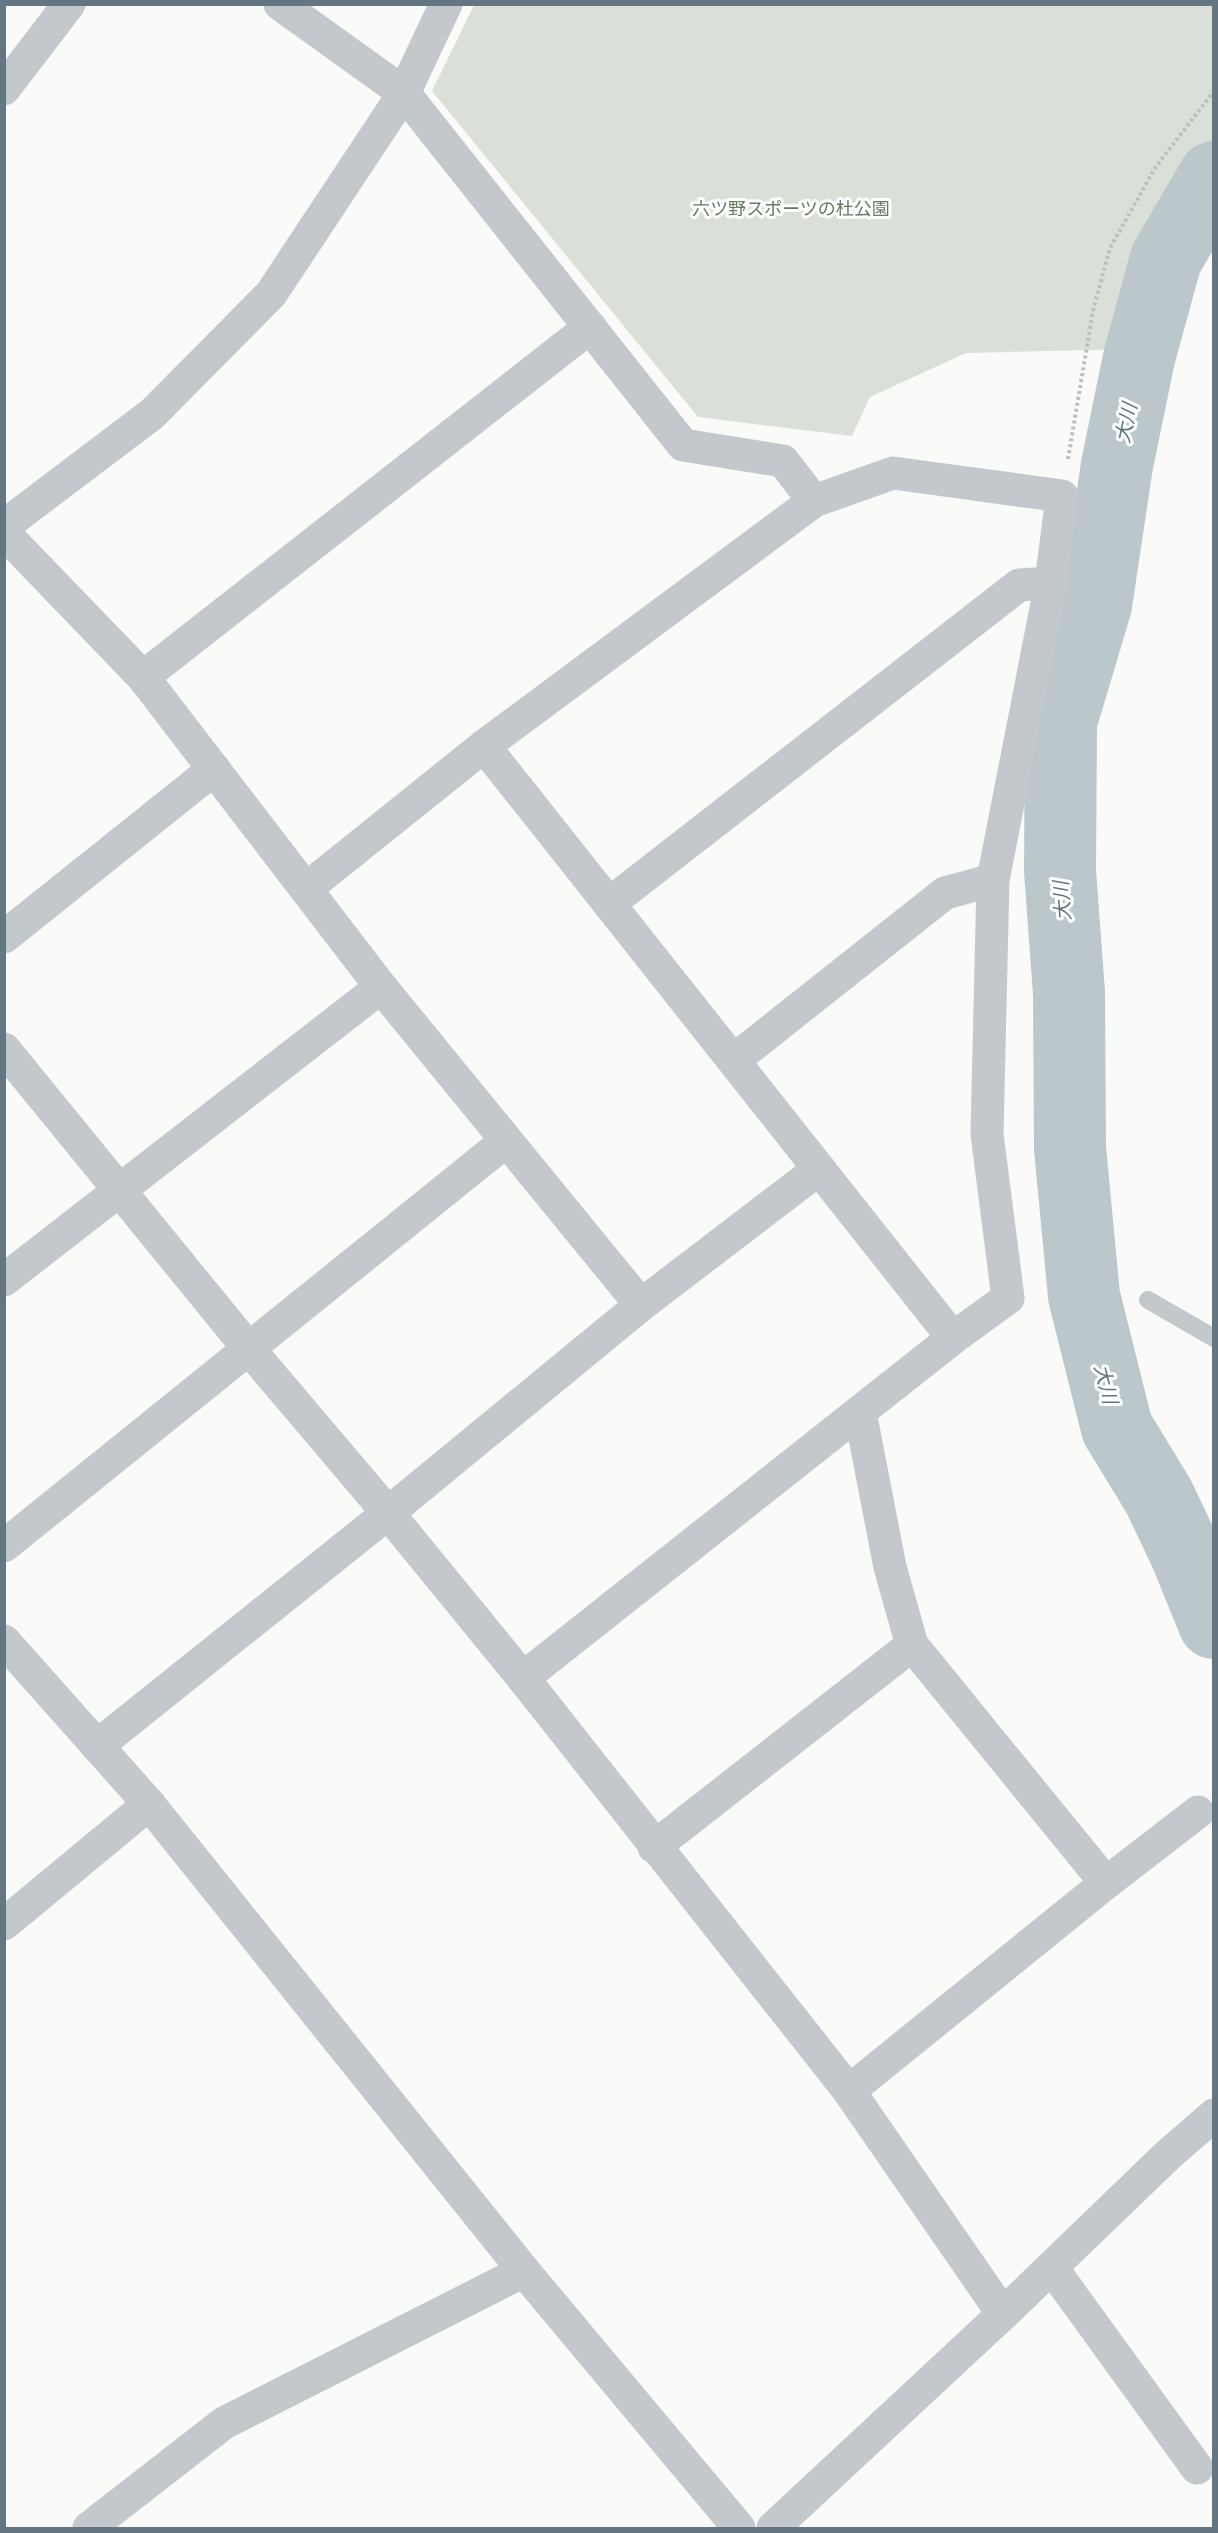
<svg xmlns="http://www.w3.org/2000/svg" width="1218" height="2533" font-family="Barlow,'Noto Sans JP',sans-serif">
	<rect width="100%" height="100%" fill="#fafaf8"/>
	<polygon fill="#dadfd7" points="474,5 1213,5 1213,164 1161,259 1133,349 966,353 870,397 852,436 698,417 432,91"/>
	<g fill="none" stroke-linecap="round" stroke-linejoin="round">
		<polyline stroke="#bbc7cb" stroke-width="72" points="1214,177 1166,259 1139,358 1117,465 1096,605 1061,722 1060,871 1069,993 1070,1148 1084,1296 1117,1428 1159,1497 1186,1554 1214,1623"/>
		<polyline stroke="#bbbfc2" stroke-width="4" stroke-dasharray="3 3" stroke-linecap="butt" points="1068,459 1093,311 1110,248 1155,168 1214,91"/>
		<polyline stroke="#c3c8cc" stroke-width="18" points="1148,1300 1214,1338"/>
		<g stroke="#c3c8cc" stroke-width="33">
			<polyline points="280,4 404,93 683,445 783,461 814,501"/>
			<polyline points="4,526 152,414 271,294 404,93 446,4"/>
			<polyline points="4,533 143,677 381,987 641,1305"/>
			<polyline points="143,677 590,327"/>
			<polyline points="484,746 953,1338"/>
			<polyline points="307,888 484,746 814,501 893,473 1062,496 1051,583 993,880 987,1134 1008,1298 953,1338 523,1678"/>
			<polyline points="610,903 1019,585 1051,583"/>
			<polyline points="4,937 214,769"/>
			<polyline points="4,1049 249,1349 388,1513 523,1678 849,2091 1003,2314"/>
			<polyline points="734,1060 945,893 993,880"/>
			<polyline points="4,1280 381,987"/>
			<polyline points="860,1412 890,1567 912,1645 1106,1883"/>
			<polyline points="4,1546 506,1141"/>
			<polyline points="4,1641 149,1804 524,2271 739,2528"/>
			<polyline points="97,1746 388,1513 641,1305 819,1169"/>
			<polyline points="654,1847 912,1645"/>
			<polyline points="4,1924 149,1804"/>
			<polyline points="849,2091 1106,1883 1198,1812"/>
			<polyline points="1052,2268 1197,2468"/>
			<polyline points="89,2528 224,2423 524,2271"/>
		</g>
		<g stroke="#c3c8cc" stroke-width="33">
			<polyline points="4,89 69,4"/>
			<polyline points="773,2528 1003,2314 1168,2155 1214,2115"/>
		</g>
	</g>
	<g text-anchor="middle" stroke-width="6" stroke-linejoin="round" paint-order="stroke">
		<g font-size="18" fill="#687a64" stroke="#fff">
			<text x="791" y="215">六ツ野スポーツの杜公園</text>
		</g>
		<g font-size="20" font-style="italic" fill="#60757c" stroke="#fff">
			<text transform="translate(1126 423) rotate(-78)" y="7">大川</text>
			<text transform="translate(1062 901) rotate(-94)" y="7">大川</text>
			<text transform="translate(1106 1384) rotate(76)" y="7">大川</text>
		</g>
	</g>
	<rect width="1218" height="2533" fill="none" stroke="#657683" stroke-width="12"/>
</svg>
